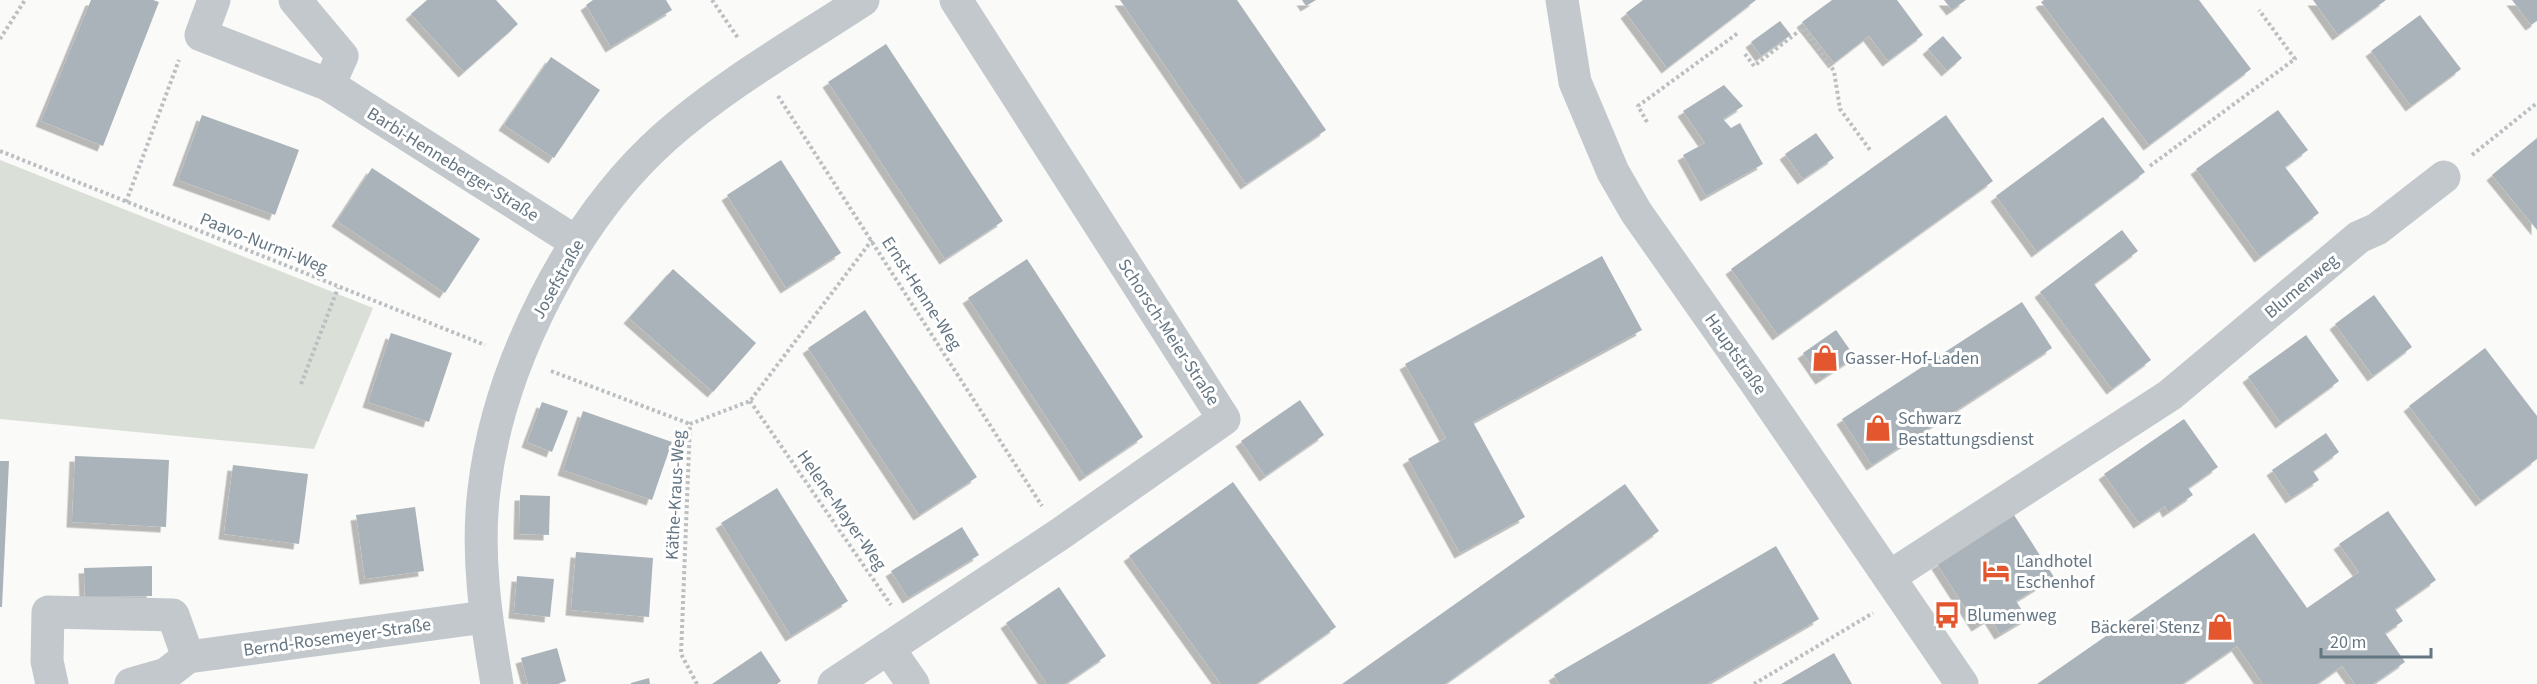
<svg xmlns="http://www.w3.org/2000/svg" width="2537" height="684" font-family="'Source Sans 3',sans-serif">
	<defs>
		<filter id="shadow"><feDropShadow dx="-5.5" dy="5.5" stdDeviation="0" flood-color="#0004"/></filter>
	</defs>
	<rect width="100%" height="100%" fill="#fafaf8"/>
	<polygon fill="#dadfd7" points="0,160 373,308 314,449 0,419"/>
	<g fill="#aab3b9" filter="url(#shadow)">
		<polygon points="91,0 153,0 159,2 103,146 41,121"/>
		<polygon points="427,0 496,0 518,24 464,72 411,14"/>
		<polygon points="593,0 666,0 672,10 611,47 586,5"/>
		<polygon points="1120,0 1237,0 1326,130 1246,184"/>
		<polygon points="1302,0 1316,0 1306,6"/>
		<polygon points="1643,0 1756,0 1667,68 1626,13"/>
		<polygon points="1832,0 1897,0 1923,35 1888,61 1869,36 1834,63 1802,22"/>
		<polygon points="1944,0 1966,0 1952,10"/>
		<polygon points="2044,0 2199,0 2251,69 2149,145 2041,2"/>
		<polygon points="2313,0 2386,0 2338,35"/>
		<polygon points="2512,0 2537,0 2537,21 2531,25"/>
		<polygon points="2420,15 2461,69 2411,106 2371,51"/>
		<polygon points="1780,21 1791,35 1761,56 1751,42"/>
		<polygon points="1943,36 1962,58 1947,71 1928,49"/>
		<polygon points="886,44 1003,221 945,259 828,82"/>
		<polygon points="551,57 600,90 554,158 504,125"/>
		<polygon points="1724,85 1743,106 1723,119 1731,128 1740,123 1763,164 1706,196 1683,155 1705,143 1683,111"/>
		<polygon points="2278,110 2308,150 2285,167 2319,213 2260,257 2196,169"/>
		<polygon points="202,115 299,150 275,215 178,180"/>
		<polygon points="1946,115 1993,181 1778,335 1731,269"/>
		<polygon points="2103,117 2145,172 2037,252 1996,196"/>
		<polygon points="1816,133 1834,158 1803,179 1785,154"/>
		<polygon points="2537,138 2537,230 2492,175"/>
		<polygon points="781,160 841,253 786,288 727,195"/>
		<polygon points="372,168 480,239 445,293 337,221"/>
		<polygon points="2122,230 2138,251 2094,284 2151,360 2112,389 2040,292"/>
		<polygon points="1602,256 1642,330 1473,422 1525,517 1460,553 1408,459 1446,438 1405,364"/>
		<polygon points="1027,259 1143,437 1085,476 968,298"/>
		<polygon points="673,269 756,343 713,392 629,318"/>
		<polygon points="2374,295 2412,347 2373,376 2335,324"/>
		<polygon points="2022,302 2052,348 1872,465 1842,419"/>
		<polygon points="865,310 977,477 919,515 808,348"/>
		<polygon points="1836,330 1855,357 1821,379 1803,353"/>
		<polygon points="391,333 452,353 429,422 368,402"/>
		<polygon points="2306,335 2339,381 2281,423 2248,377"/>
		<polygon points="2485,348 2537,416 2537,459 2481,501 2409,406"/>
		<polygon points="1300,400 1324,435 1265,476 1241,441"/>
		<polygon points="542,402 568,411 552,452 527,442"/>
		<polygon points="583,411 672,442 652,500 563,470"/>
		<polygon points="2184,419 2218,467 2188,488 2193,495 2168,512 2165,506 2139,523 2104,474"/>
		<polygon points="2326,433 2339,452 2313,471 2319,480 2291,498 2272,470"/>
		<polygon points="75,456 169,460 166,527 72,522"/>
		<polygon points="0,461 9,461 2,607 0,607"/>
		<polygon points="233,465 308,474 299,544 224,534"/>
		<polygon points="1233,482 1336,627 1256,684 1221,684 1129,556"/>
		<polygon points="1625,484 1659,531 1445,684 1342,684"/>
		<polygon points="777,488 848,601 791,636 721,523"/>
		<polygon points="520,495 550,496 549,535 519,534"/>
		<polygon points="415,507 424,571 365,579 356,515"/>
		<polygon points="2388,511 2436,580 2395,609 2403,621 2385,633 2405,662 2373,684 2355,684 2342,666 2317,684 2263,684 2237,646 2182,684 2037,684 2254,533 2307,608 2359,572 2339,544"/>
		<polygon points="2014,515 2054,577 2016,601 2027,618 2000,634 1990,618 1977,626 1937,564"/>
		<polygon points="962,527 979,555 908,598 891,571"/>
		<polygon points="1776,546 1819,619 1707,684 1559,684 1554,675"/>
		<polygon points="576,552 653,558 649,617 571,610"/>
		<polygon points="152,566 152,596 85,597 84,568"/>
		<polygon points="517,576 554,579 550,617 514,613"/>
		<polygon points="1059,587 1106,656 1065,684 1047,684 1006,623"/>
		<polygon points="557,648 566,681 557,684 528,684 521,658"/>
		<polygon points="761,651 781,681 777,684 712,684"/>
		<polygon points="1834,653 1852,684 1781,684"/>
		<polygon points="649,678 650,684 631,684 631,683"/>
	</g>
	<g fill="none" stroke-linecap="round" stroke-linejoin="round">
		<g stroke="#bbbfc2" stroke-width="4" stroke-dasharray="3 3" stroke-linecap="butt">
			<polyline points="712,0 738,38"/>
			<polyline points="0,39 25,0"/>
			<polyline points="1745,54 1754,66 1803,28 1834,71 1840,109 1870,150"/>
			<polyline points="778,96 1042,506"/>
			<polyline points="1647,122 1638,106 1738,33"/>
			<polyline points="0,151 485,345"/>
			<polyline points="2472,155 2537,103"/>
			<polyline points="2150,166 2295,59 2259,10"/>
			<polyline points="126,202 179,60"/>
			<polyline points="551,371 690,424"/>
			<polyline points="301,384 338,288"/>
			<polyline points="750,401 891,605"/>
			<polyline points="697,684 681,654 690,424 750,401 872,240"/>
			<polyline points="1754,684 1873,613"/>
		</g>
		<g stroke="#c3c8cc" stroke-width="33">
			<polyline points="214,0 201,35 329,85 576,242"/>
			<polyline points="295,0 342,56 329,85"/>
			<polyline points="1562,0 1575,82 1613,172 1636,212 1754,380 1962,684"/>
			<polyline points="1889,577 2170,395 2359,237 2377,229 2444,177"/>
			<polyline points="888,648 913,684"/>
			<polyline points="52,684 47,661 48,612 173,615 188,657"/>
			<polyline points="131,684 166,674 188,657 485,617"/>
			<path d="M497,684c-11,-64 -21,-129 -13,-194 14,-124 88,-270 181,-353 60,-53 131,-93 198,-137"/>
			<polyline points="834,684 1060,534 1224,419 956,0"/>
		</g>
	</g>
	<defs>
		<symbol id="shop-bare" viewBox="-9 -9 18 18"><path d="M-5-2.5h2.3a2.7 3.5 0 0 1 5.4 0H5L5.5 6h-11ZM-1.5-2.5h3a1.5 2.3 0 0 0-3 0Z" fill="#e4572e" stroke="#fff" stroke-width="2.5" paint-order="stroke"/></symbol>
		<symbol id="hotel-bare" viewBox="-9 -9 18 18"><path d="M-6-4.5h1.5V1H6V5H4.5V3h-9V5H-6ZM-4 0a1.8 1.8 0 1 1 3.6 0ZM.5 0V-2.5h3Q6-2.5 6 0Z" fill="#e4572e" stroke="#fff" stroke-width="2.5" paint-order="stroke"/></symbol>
		<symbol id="bus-bare" viewBox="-9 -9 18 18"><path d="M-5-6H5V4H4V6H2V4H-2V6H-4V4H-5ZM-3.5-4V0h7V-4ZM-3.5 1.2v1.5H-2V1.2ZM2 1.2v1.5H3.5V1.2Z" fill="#e4572e" stroke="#fff" stroke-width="2.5" paint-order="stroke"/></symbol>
	</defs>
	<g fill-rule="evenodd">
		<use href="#shop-bare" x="1806" y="339" width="38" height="38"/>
		<use href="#shop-bare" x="1859" y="409" width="38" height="38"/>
		<use href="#hotel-bare" x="1977" y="552" width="38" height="38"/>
		<use href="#bus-bare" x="1928" y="596" width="38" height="38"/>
		<use href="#shop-bare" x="2201" y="608" width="38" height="38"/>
	</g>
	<g text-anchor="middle" stroke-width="6" stroke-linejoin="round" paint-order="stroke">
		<g font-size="18" fill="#657683" stroke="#fff">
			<text transform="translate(453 164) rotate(32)" y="6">Barbi-Henneberger-Straße</text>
			<text transform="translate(264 243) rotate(22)" y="6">Paavo-Nurmi-Weg</text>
			<text transform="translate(558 279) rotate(-61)" y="6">Josefstraße</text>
			<text transform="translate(2301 286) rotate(-40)" y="6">Blumenweg</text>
			<text transform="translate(922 293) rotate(57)" y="6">Ernst-Henne-Weg</text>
			<text transform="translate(1169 332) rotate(57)" y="6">Schorsch-Meier-Straße</text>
			<text transform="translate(1736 354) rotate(55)" y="6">Hauptstraße</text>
			<text transform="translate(675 495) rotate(-87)" y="6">Käthe-Kraus-Weg</text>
			<text transform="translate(842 510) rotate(55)" y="6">Helene-Mayer-Weg</text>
			<text transform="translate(337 637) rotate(-8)" y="6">Bernd-Rosemeyer-Straße</text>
		</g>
		<g font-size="18" fill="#657683" stroke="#fff" text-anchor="start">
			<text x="1845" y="364">Gasser-Hof-Laden</text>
			<text x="1898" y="424">Schwarz<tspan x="1898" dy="21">Bestattungsdienst</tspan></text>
			<text x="2016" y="567">Landhotel<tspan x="2016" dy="21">Eschenhof</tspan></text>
			<text x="1967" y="621">Blumenweg</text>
			<text x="2200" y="633" text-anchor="end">Bäckerei Stenz</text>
		</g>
	</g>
	<path d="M2321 648v9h110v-9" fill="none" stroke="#657683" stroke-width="3"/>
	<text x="2330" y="648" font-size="18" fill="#657683" stroke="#ffffff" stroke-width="4.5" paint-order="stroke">20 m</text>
</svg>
